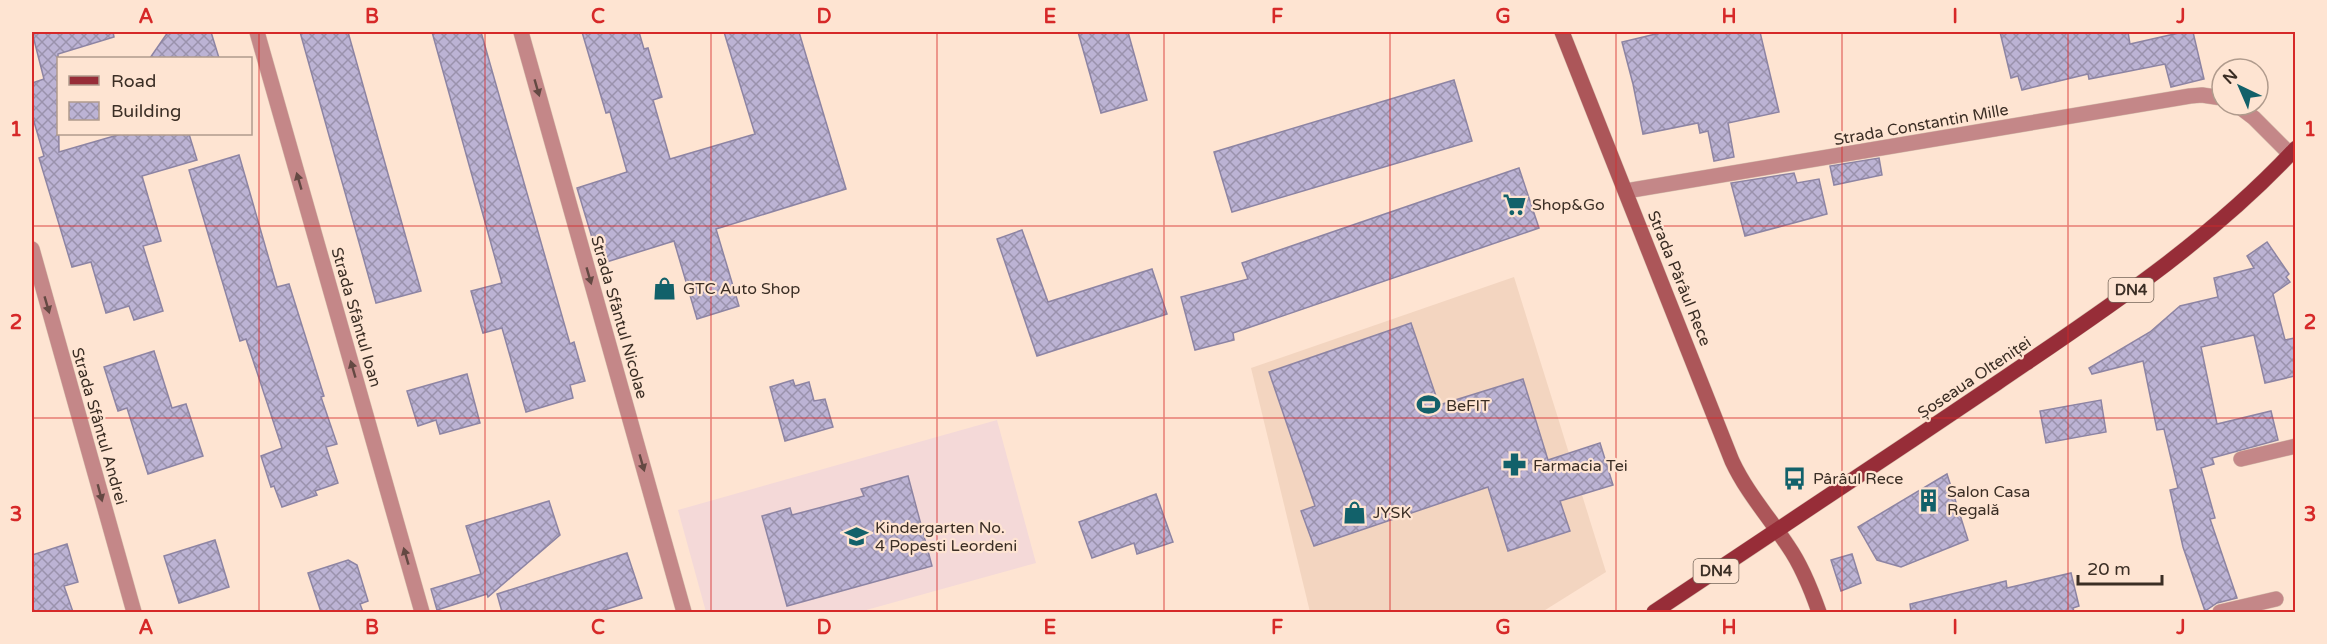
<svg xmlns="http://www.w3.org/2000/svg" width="2327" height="644" font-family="'Varela Round',sans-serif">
	<defs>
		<pattern id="building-cross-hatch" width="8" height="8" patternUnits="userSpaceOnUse" patternTransform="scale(1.5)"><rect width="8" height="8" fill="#bcb3d4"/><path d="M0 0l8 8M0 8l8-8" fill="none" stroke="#9a92ac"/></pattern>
	</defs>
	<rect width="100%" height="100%" fill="#fee4d2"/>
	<polygon fill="#f3d5c0" points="1514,277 1606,572 1542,612 1310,612 1251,368"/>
	<polygon fill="#f4d9d8" points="997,420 1036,563 859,612 706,612 678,510"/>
	<g fill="url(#building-cross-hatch)" stroke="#8d84a3" stroke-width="1.5">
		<polygon points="32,32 113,32 114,37 58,54 59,152 121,134 189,134 197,160 142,176 161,241 143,246 163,311 134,320 129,306 106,313 91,262 72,267 39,158 44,156 32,115 32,83 44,79"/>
		<polygon points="168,32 211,32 219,58 150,58"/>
		<polygon points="300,32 348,32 421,291 376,303"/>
		<polygon points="432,32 481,32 570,344 574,342 585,381 570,385 573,398 526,412 502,328 483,333 471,291 502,283"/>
		<polygon points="582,32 639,32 644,49 648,48 662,97 653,100 670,159 755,134 724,32 799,32 846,189 716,229 739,306 697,319 674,241 600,264 577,188 627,172 610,112 606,113"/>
		<polygon points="1078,32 1128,32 1147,100 1101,113"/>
		<polygon points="1664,32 1760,32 1779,112 1728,123 1734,157 1714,161 1708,131 1700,133 1698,123 1643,134 1633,84 1622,42"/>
		<polygon points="2000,32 2128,32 2130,44 2183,32 2193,32 2204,79 2171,87 2165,64 2089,79 2088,74 2022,90 2018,76 2011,78"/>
		<polygon points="1454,80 1472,141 1232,212 1214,152"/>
		<polygon points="239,155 277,287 289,284 324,396 321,397 337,444 326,447 338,483 315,491 317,495 282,507 274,486 271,487 261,456 282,448 246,339 240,341 189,170"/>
		<polygon points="1879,158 1882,175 1834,185 1830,166"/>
		<polygon points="1519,168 1539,228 1233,333 1234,340 1195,350 1181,297 1248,279 1242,263"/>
		<polygon points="1794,173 1797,183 1819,179 1827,214 1745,236 1731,183"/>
		<polygon points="1022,230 1048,302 1152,269 1167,314 1037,356 997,239"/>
		<polygon points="2267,242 2289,274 2286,277 2290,282 2273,294 2285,340 2295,338 2295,376 2265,383 2254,335 2201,347 2217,424 2271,411 2278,440 2212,458 2214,464 2201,468 2215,518 2210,519 2237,598 2217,603 2205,611 2183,547 2170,490 2178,488 2164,429 2157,430 2143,361 2092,374 2089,368 2150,332 2180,306 2218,297 2214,278 2254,268 2247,256"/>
		<polygon points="1411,323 1439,405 1523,379 1548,460 1600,443 1613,485 1560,501 1570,531 1508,551 1488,487 1314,546 1301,511 1315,506 1269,372"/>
		<polygon points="154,351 172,408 186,404 203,456 148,474 127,408 118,411 104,367"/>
		<polygon points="467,374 480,423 440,434 436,420 418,426 407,391"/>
		<polygon points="793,380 795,386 809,382 814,401 825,399 833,427 785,441 770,387"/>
		<polygon points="2101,400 2106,432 2046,443 2040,411"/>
		<polygon points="1947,474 1968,540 1901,567 1877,560 1858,527"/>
		<polygon points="908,476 932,566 787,606 762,516 790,508 792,515 864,496 861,489"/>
		<polygon points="1156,494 1173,542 1137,554 1134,543 1092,558 1079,522"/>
		<polygon points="549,501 560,535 488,597 487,594 437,610 431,589 481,574 466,526"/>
		<polygon points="215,540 229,587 179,603 164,556"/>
		<polygon points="67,544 78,582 64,586 73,612 32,612 32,555"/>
		<polygon points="627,553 642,598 598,612 502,612 497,594"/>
		<polygon points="1852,554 1861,583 1841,591 1831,560"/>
		<polygon points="348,560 357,565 368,601 360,604 363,612 321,612 308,573"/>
		<polygon points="2071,573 2079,606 2073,608 2074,612 1911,612 1910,604 2006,581 2007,588"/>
	</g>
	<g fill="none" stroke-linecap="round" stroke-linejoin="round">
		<defs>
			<g id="street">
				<polyline points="257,32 422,612"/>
				<polyline points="521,32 684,612"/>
				<polyline points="2237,105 2254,118 2290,154"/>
				<polyline points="1626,191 2190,96 2202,95 2222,98"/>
				<polyline points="32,249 134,612"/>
				<polyline points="2241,459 2296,446"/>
				<polyline points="2220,612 2276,599"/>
			</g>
			<path id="secondary" d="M1562,32l170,429c15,32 37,56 56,85 14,20 23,43 31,66"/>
			<path id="primary" d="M1654,612c114,-76 229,-152 343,-229 104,-71 212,-141 299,-235"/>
		</defs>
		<use href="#street" stroke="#d7c0af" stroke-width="16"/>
		<use href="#secondary" stroke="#d7c0af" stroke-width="16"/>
		<use href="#primary" stroke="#d7c0af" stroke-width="16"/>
		<use href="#street" stroke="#c48788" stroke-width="15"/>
		<use href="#secondary" stroke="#ac5659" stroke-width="15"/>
		<use href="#primary" stroke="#972d38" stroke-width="15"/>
	</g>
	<defs><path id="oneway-solid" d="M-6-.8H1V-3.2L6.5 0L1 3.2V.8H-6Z" transform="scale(1.5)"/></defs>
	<g fill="#644943">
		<use href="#oneway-solid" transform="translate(537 88) rotate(74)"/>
		<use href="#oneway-solid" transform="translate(299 181) rotate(-106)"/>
		<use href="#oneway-solid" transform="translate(589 276) rotate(74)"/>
		<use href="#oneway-solid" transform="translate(47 305) rotate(74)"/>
		<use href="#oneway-solid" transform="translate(353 369) rotate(-106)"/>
		<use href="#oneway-solid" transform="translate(642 463) rotate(74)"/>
		<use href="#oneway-solid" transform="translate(100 493) rotate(75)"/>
		<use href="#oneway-solid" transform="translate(406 556) rotate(-106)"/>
	</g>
	<path fill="none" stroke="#d62828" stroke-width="1.5" stroke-opacity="0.55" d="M259,32v580M485,32v580M711,32v580M937,32v580M1164,32v580M1390,32v580M1616,32v580M1842,32v580M2068,32v580M32,226h2264M32,418h2264"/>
	<defs>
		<symbol id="supermarket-bare" viewBox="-9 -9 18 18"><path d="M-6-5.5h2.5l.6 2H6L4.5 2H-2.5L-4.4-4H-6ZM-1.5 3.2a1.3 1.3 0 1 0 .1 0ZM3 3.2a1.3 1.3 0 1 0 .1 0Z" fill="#12616a" stroke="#fee4d2" stroke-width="2.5" paint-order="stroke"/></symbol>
		<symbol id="shop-bare" viewBox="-9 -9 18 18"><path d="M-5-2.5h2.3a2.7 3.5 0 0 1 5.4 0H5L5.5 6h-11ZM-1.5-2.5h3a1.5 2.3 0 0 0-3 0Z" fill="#12616a" stroke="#fee4d2" stroke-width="2.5" paint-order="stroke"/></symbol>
		<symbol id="stadium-bare" viewBox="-9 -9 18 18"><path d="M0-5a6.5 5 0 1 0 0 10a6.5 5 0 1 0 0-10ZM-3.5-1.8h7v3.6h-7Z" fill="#12616a" stroke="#fee4d2" stroke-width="2.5" paint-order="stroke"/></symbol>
		<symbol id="pharmacy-bare" viewBox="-9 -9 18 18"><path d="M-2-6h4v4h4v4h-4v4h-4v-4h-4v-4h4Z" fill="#12616a" stroke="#fee4d2" stroke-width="2.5" paint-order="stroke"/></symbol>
		<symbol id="bus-bare" viewBox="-9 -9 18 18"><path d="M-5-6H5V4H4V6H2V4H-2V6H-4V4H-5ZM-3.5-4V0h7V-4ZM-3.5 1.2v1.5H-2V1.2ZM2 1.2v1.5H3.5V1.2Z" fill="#12616a" stroke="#fee4d2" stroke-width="2.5" paint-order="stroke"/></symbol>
		<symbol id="building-bare" viewBox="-9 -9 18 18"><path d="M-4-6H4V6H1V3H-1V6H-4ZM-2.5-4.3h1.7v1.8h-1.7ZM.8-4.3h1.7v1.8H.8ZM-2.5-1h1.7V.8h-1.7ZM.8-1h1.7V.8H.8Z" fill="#12616a" stroke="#fee4d2" stroke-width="2.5" paint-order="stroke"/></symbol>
		<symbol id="school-bare" viewBox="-9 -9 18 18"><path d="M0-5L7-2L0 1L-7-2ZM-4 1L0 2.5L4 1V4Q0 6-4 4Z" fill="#12616a" stroke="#fee4d2" stroke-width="2.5" paint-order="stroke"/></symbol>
	</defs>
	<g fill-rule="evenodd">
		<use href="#supermarket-bare" x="1498" y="188" width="33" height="33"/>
		<use href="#shop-bare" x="648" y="272" width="33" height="33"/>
		<use href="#stadium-bare" x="1412" y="388" width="33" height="33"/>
		<use href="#pharmacy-bare" x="1498" y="448" width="33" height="33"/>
		<use href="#bus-bare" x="1778" y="462" width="33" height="33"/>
		<use href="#building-bare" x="1912" y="484" width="33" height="33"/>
		<use href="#shop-bare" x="1338" y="496" width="33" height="33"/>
		<use href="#school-bare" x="840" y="520" width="33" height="33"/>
	</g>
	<g text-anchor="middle" stroke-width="4.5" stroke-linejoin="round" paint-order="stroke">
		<g fill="#fee4d2" stroke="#766559" stroke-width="1.5">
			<rect x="2108.5" y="278" width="45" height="24" rx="4.5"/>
			<rect x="1693.5" y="559" width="45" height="24" rx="4.5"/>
		</g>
		<g font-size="15" font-weight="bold" fill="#3b2e25">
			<text x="2131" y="295">DN4</text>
			<text x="1716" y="576">DN4</text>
		</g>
		<g font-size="16" fill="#3b2e25" stroke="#fee4d2">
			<text transform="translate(1921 124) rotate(-10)" y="6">Strada Constantin Mille</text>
			<text transform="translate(1680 278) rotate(68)" y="6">Strada Pârâul Rece</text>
			<text transform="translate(357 317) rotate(74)" y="6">Strada Sfântul Ioan</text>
			<text transform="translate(620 317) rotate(74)" y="6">Strada Sfântul Nicolae</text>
			<text transform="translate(1974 377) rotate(-34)" y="6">Șoseaua Olteniței</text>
			<text transform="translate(100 426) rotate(74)" y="6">Strada Sfântul Andrei</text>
		</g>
		<g font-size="16" fill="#3b2e25" stroke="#fee4d2" text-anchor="start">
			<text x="1532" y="210">Shop&amp;Go</text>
			<text x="683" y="294">GTC Auto Shop</text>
			<text x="1446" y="411">BeFIT</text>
			<text x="1533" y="471">Farmacia Tei</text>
			<text x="1813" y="484">Pârâul Rece</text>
			<text x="1947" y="497">Salon Casa<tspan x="1947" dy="18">Regală</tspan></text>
			<text x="1373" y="518">JYSK</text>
			<text x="875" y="533">Kindergarten No.<tspan x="875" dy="18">4 Popesti Leordeni</tspan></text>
		</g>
	</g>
	<rect width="2327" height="644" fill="none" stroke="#fee4d2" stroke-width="66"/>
	<rect x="57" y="57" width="195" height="78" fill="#fee4d2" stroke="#b09b8d" stroke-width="1.5"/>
	<rect x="69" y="76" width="30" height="9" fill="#972d38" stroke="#b09b8d" stroke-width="1.5"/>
	<text x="111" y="87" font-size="18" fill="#3b2e25">Road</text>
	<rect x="69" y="102" width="30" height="18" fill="url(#building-cross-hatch)" stroke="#b09b8d" stroke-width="1.5"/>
	<text x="111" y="117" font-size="18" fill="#3b2e25">Building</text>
	<g transform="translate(2240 87) rotate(316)"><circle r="28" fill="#fee4d2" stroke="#b09b8d" stroke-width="1.5"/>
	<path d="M0-4.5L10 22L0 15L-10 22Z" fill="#12616a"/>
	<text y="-9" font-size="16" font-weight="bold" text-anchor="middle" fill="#3b2e25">N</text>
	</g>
	<path d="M2078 575v9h84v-9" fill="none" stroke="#3b2e25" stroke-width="3"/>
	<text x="2087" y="575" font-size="18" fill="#3b2e25" stroke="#fee4d2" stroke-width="4.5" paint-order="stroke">20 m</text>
	<rect x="33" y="33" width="2261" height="578" fill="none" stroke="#d62828" stroke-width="2"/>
	<g font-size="20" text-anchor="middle" font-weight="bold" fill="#d62828">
		<text x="146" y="23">A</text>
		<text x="372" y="23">B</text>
		<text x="598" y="23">C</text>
		<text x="824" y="23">D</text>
		<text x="1050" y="23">E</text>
		<text x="1277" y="23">F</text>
		<text x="1503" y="23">G</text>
		<text x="1729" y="23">H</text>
		<text x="1955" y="23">I</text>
		<text x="2181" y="23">J</text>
		<text x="16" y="136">1</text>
		<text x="2310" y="136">1</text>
		<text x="16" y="329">2</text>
		<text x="2310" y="329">2</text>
		<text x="16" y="521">3</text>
		<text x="2310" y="521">3</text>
		<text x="146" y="634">A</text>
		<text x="372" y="634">B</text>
		<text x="598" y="634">C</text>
		<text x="824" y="634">D</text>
		<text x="1050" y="634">E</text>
		<text x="1277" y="634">F</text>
		<text x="1503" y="634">G</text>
		<text x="1729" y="634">H</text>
		<text x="1955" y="634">I</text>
		<text x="2181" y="634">J</text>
	</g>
</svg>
